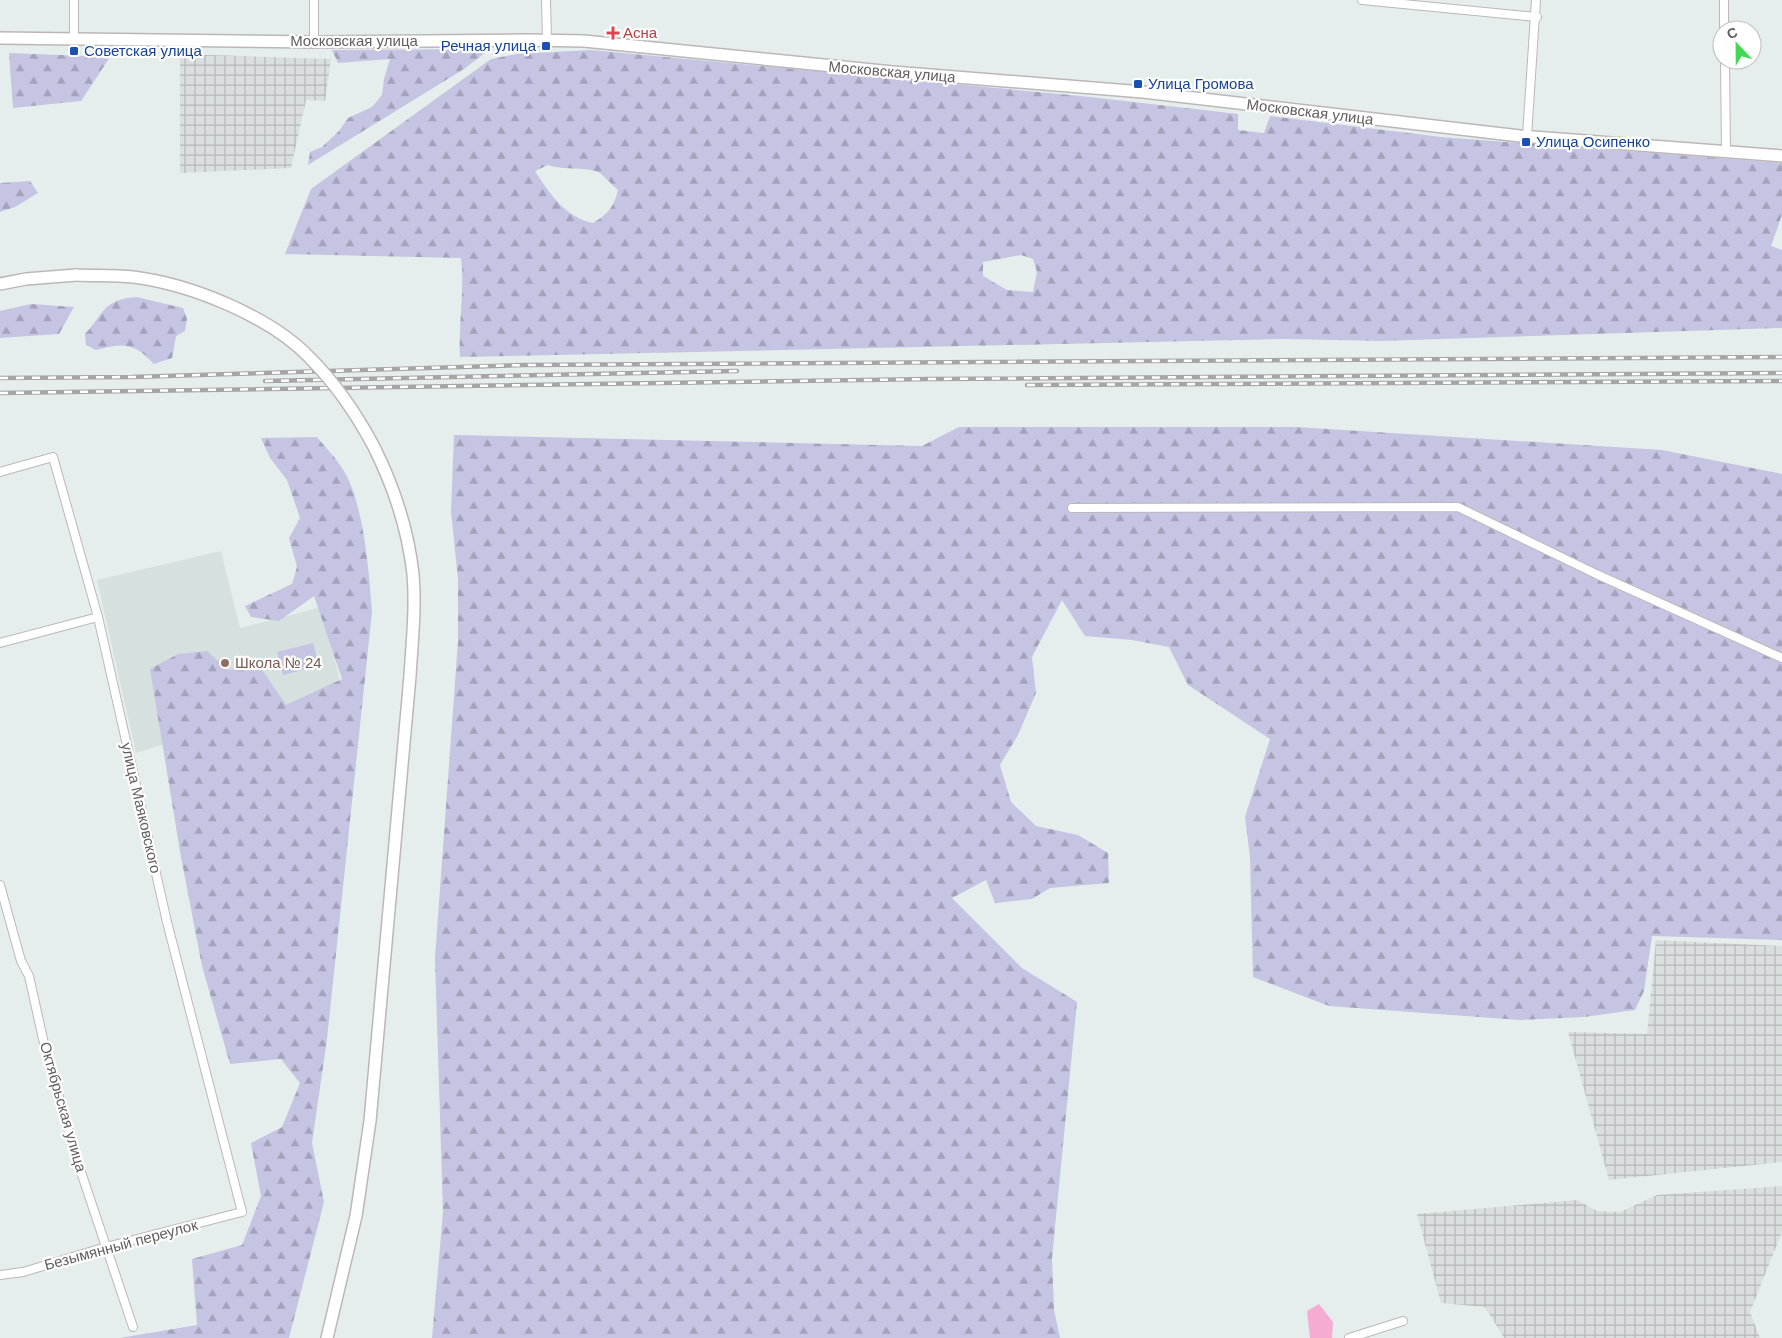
<svg xmlns="http://www.w3.org/2000/svg" width="1782" height="1338" font-family="Helvetica,sans-serif">
	<defs>
		<pattern id="industrial-grid" width="8" height="8" patternUnits="userSpaceOnUse" patternTransform="scale(1.25)"><rect width="8" height="8" fill="#d9dfde"/><path d="M0 4h8M4 0v8" fill="none" stroke="#b4b8b7"/></pattern>
		<pattern id="forest-firs" width="22" height="20" patternUnits="userSpaceOnUse" patternTransform="scale(1.25)"><rect width="22" height="20" fill="#c5c4e3"/><path d="M5 1l3.5 6h-7zM16 11l3.5 6h-7z" fill="#a4a2bb"/></pattern>
	</defs>
	<rect width="100%" height="100%" fill="#e5eeec"/>
	<g fill="url(#industrial-grid)">
		<polygon points="180,54 331,59 325,101 306,100 291,168 180,173"/>
		<polygon points="1656,940 1782,946 1782,1162 1609,1180 1568,1032 1647,1034"/>
		<polygon points="1782,1186 1782,1232 1750,1312 1760,1338 1504,1338 1485,1307 1441,1303 1417,1214 1577,1200 1597,1211 1620,1212 1657,1195"/>
	</g>
	<polygon fill="#d6e0de" points="221,551 240,628 322,607 342,689 136,753 97,580"/>
	<g fill="url(#forest-firs)" fill-rule="evenodd">
		<polygon points="490,49 464,69 308,165 310,152 322,147 339,131 348,118 372,107 382,95 384,79 390,59 338,63 332,50"/>
		<path d="M591,50l490,46 157,18v16l26,3 6,-17 171,21 341,26v52l-11,31 11,4v78l-401,13 -94,-2 -827,18c-2,-34 5,-66 1,-99l-176,-4 26,-65 180,-130 26,-5zM548,165c16,6 41,1 52,8 6,5 12,12 18,17 -4,17 -10,24 -25,33 -27,-5 -44,-30 -58,-52zM1021,255l12,4 4,13 -4,20 -26,-2 -24,-14v-14z"/>
		<polygon points="9,53 110,57 81,101 13,108"/>
		<polygon points="30,181 38,193 15,207 0,212 0,183"/>
		<path d="M136,297l47,11 4,11 -2,12 -9,5 -4,22 -18,6c-21,-22 -30,-21 -58,-14l-10,-5 -1,-11c20,-21 17,-34 51,-37z"/>
		<polygon points="31,304 74,307 59,334 0,338 0,311"/>
		<polygon points="959,427 1296,427 1662,450 1782,474 1782,940 1652,936 1644,991 1635,1010 1584,1017 1520,1020 1329,1006 1253,977 1250,857 1245,817 1270,739 1188,685 1169,647 1132,640 1085,636 1062,600 1032,657 1036,693 1018,735 1000,765 1011,802 1036,826 1078,835 1108,853 1109,883 1050,888 1032,899 995,903 986,880 952,898 1022,968 1077,1002 1052,1258 1054,1310 1060,1338 432,1338 443,1212 435,958 458,641 458,579 451,512 454,435 922,446"/>
		<path d="M317,437c9,11 20,22 27,34 20,34 25,101 28,141l-45,427 -15,104 12,59 -35,136h-169l77,-13 -5,-66 50,-14 19,-49 -10,-53 31,-16 18,-44 -19,-24 -51,5 -28,-98 -21,-109 -31,-188 28,-15 29,-3 21,19 32,-3 26,38 56,-26 -28,-83 -35,25 -28,-4 -6,-11 47,-22 5,-17 -8,-29 11,-20 -13,-38 -17,-22 -9,-20z"/>
	</g>
	<polygon fill="#c5c4e3" points="313,643 319,666 283,675 277,652"/>
	<polygon fill="#f6acd2" points="1319,1304 1333,1322 1332,1338 1310,1338 1307,1311"/>
	<g fill="none" stroke-linecap="round" stroke-linejoin="round">
		<defs>
			<g id="street">
				<polyline points="74,0 74,40"/>
				<polyline points="314,0 314,42"/>
				<polyline points="546,0 547,40"/>
				<polyline points="1362,0 1537,17"/>
				<polyline points="1724,0 1724,30"/>
				<polyline points="1725,60 1726,152"/>
				<polyline points="1527,136 1536,0"/>
				<polyline points="0,472 53,457 98,617 167,922 242,1212 106,1247 23,1272 0,1275"/>
				<polyline points="1072,508 1458,507 1596,574 1782,658"/>
				<polyline points="0,643 98,617"/>
				<polyline points="0,885 21,961 29,976 45,1048 76,1157 133,1327"/>
				<polyline points="1349,1338 1403,1321"/>
			</g>
			<g id="secondary">
				<polyline points="0,38 314,42 528,40 584,41 893,72 1143,92 1520,136 1782,156"/>
				<polyline points="0,284 26,279 76,275"/>
				<polyline points="327,1338 356,1216 370,1121 410,676"/>
			</g>
		</defs>
		<use href="#street" stroke="#bdb7b9" stroke-width="10"/>
		<use href="#secondary" stroke="#bdb6b9" stroke-width="14"/>
		<use href="#street" stroke="#fff" stroke-width="8"/>
		<use href="#secondary" stroke="#fff" stroke-width="11"/>
		<defs>
			<g id="rail">
				<polyline points="0,378 132,377 524,365 1782,357"/>
				<polyline points="265,381 737,371"/>
				<polyline points="1027,385 1782,381"/>
				<polyline points="0,393 931,379 1782,373"/>
			</g>
		</defs>
		<use href="#rail" stroke="#a7a4a5" stroke-width="4.5"/>
		<use href="#rail" stroke="#fff" stroke-width="2.5" stroke-dasharray="8" stroke-linecap="butt"/>
		<defs>
			<path id="secondary-bridge" d="M76,275c19,1 38,0 57,2 57,7 137,39 177,81 26,26 47,57 64,89 20,40 34,83 39,127 3,34 -1,68 -3,102"/>
		</defs>
		<use href="#secondary-bridge" stroke="#bdb6b9" stroke-width="14" stroke-linecap="butt"/>
		<use href="#secondary-bridge" stroke="#fff" stroke-width="11"/>
	</g>
	<path fill="#e0444e" stroke="#fff" stroke-width="2" d="M610.5 25.5h5v5h5v5h-5v5h-5v-5h-5v-5h5z"/>
	<g fill="#1a4fb4" stroke="#fff" stroke-width="2">
		<rect x="541" y="41" width="10" height="10" rx="2.5"/>
		<rect x="69" y="46" width="10" height="10" rx="2.5"/>
		<rect x="1133" y="79" width="10" height="10" rx="2.5"/>
		<rect x="1521" y="137" width="10" height="10" rx="2.5"/>
	</g>
	<circle fill="#8d6e63" stroke="#fff" stroke-width="2" cx="225" cy="663" r="5"/>
	<g text-anchor="middle" stroke-width="4.5" stroke-linejoin="round" paint-order="stroke">
		<g font-size="15" fill="#be3a42" stroke="#fff" text-anchor="start">
			<text x="623" y="38">Асна</text>
		</g>
		<g font-size="15" fill="#645d5f" stroke="#fff">
			<text x="354" y="46">Московская улица</text>
			<text transform="translate(892 72) rotate(5)" y="5">Московская улица</text>
			<text transform="translate(1310 112) rotate(7)" y="5">Московская улица</text>
			<text transform="translate(141 808) rotate(77)" y="5">улица Маяковского</text>
			<text transform="translate(63 1107) rotate(74)" y="5">Октябрьская улица</text>
			<text transform="translate(121 1245) rotate(-15)" y="5">Безымянный переулок</text>
		</g>
		<g font-size="15" fill="#164399" stroke="#fff" text-anchor="start">
			<text x="536" y="51" text-anchor="end">Речная улица</text>
			<text x="84" y="56">Советская улица</text>
			<text x="1148" y="89">Улица Громова</text>
			<text x="1536" y="147">Улица Осипенко</text>
		</g>
		<g font-size="15" fill="#785e54" stroke="#fff" text-anchor="start">
			<text x="235" y="668">Школа № 24</text>
		</g>
	</g>
	<g transform="translate(1737 45) rotate(338)"><circle r="24" fill="#ffffff" stroke="#c1bebf"/>
	<path d="M0-4L9 19L0 12L-9 19Z" fill="#41d854"/>
	<text y="-8" font-size="14" font-weight="bold" text-anchor="middle" fill="#645d5f">С</text>
	</g>
</svg>
